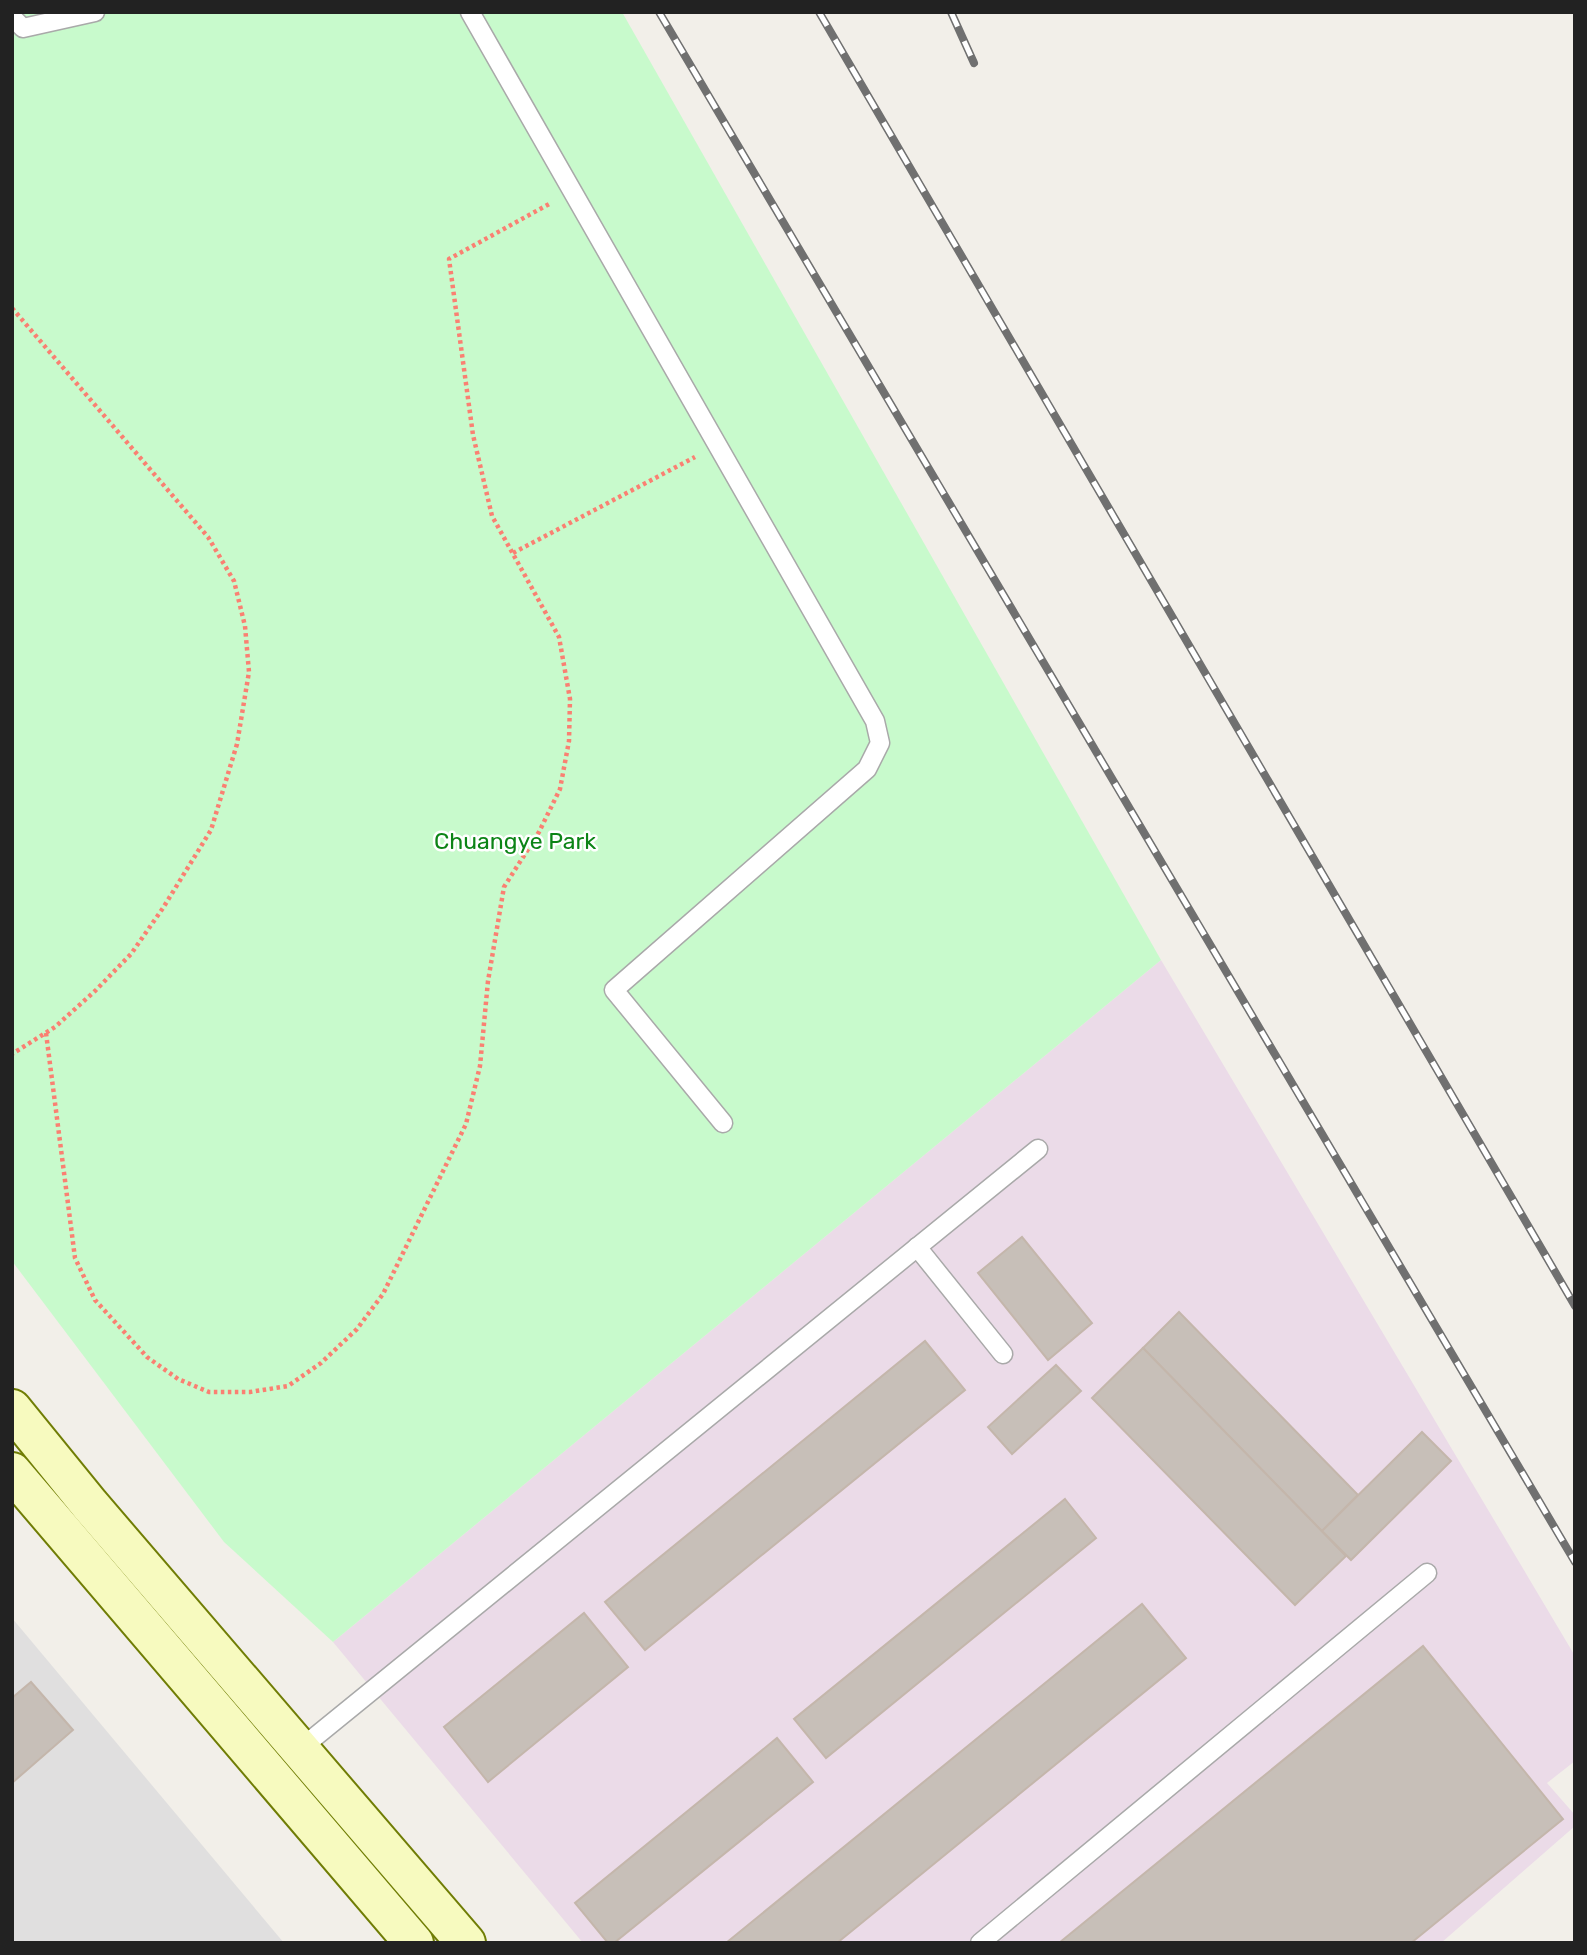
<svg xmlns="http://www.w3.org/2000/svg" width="1587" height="1955" font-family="Rubik,sans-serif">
	<rect width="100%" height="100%" fill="#f2efe9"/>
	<polygon fill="#e0dfdf" points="12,1618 284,1943 12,1943"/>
	<polygon fill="#ebdbe8" points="1161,960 1575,1656 1575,1761 1547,1783 1575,1815 1575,1826 1441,1943 583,1943 333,1642"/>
	<polygon fill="#c8facc" points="12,12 622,12 1161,960 333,1642 224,1542 12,1261"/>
	<g fill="#c7bfb8" stroke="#c4b6ab" stroke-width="2">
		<polygon points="1022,1237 1092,1323 1048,1360 978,1273"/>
		<polygon points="1179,1312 1358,1495 1322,1531 1143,1348"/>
		<polygon points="925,1341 965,1390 645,1650 605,1602"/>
		<polygon points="1143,1348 1346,1556 1295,1605 1092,1398"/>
		<polygon points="1056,1365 1081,1391 1012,1454 988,1427"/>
		<polygon points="1422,1432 1451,1461 1351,1560 1322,1531"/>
		<polygon points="1065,1499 1096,1538 826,1758 794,1719"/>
		<polygon points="1142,1604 1186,1658 837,1943 726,1943"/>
		<polygon points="584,1613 628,1667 488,1782 444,1727"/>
		<polygon points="1423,1646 1563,1819 1411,1943 1059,1943"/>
		<polygon points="31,1682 73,1730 12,1783 12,1698"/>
		<polygon points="777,1738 813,1782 614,1943 608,1943 575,1903"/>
	</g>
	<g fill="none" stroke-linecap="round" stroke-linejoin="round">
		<defs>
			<g id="lane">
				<polyline points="470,12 875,721 880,743 867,769 614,990 723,1123"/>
				<polyline points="12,17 23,28 95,12"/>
				<polyline points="917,1247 1003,1354"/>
				<polyline points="300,1749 1038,1149"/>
				<polyline points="980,1943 1427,1573"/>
			</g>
			<g id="secondary">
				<polyline points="12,1409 90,1505 466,1943"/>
				<polyline points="12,1472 414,1943"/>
			</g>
		</defs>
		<use href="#lane" stroke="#a9a9a9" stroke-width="21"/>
		<use href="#secondary" stroke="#707d05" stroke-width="42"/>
		<g stroke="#fa8072" stroke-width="4.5" stroke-dasharray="3.5 3.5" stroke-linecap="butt">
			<polyline points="12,308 208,537 234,581 245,626 249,672 237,744 211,830 163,908 131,954 95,991 55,1027 12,1054"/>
			<polyline points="513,553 695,457"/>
			<polyline points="46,1033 75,1258 95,1300 147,1357 178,1379 209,1392 250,1392 288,1386 321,1363 357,1329 383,1294 466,1124 480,1066 488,981 504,887 539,832 560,789 569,741 570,699 559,637 492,516 473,435 449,259 551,203"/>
		</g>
		<use href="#lane" stroke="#fff" stroke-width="18"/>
		<use href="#secondary" stroke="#f7fabf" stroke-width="38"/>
		<defs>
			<g id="rail">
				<polyline points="659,12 1575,1562"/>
				<polyline points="819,12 1575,1306"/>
				<polyline points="951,12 974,63"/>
			</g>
		</defs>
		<use href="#rail" stroke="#707070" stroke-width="8"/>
		<use href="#rail" stroke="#fff" stroke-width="5" stroke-dasharray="16" stroke-linecap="butt"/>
	</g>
	<g text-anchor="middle" stroke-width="5" stroke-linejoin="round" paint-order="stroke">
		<g font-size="23" fill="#0c8416" stroke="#fff">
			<text x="515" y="849">Chuangye Park</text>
		</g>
	</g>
	<rect width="1587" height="1955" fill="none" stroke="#222222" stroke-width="28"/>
</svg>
